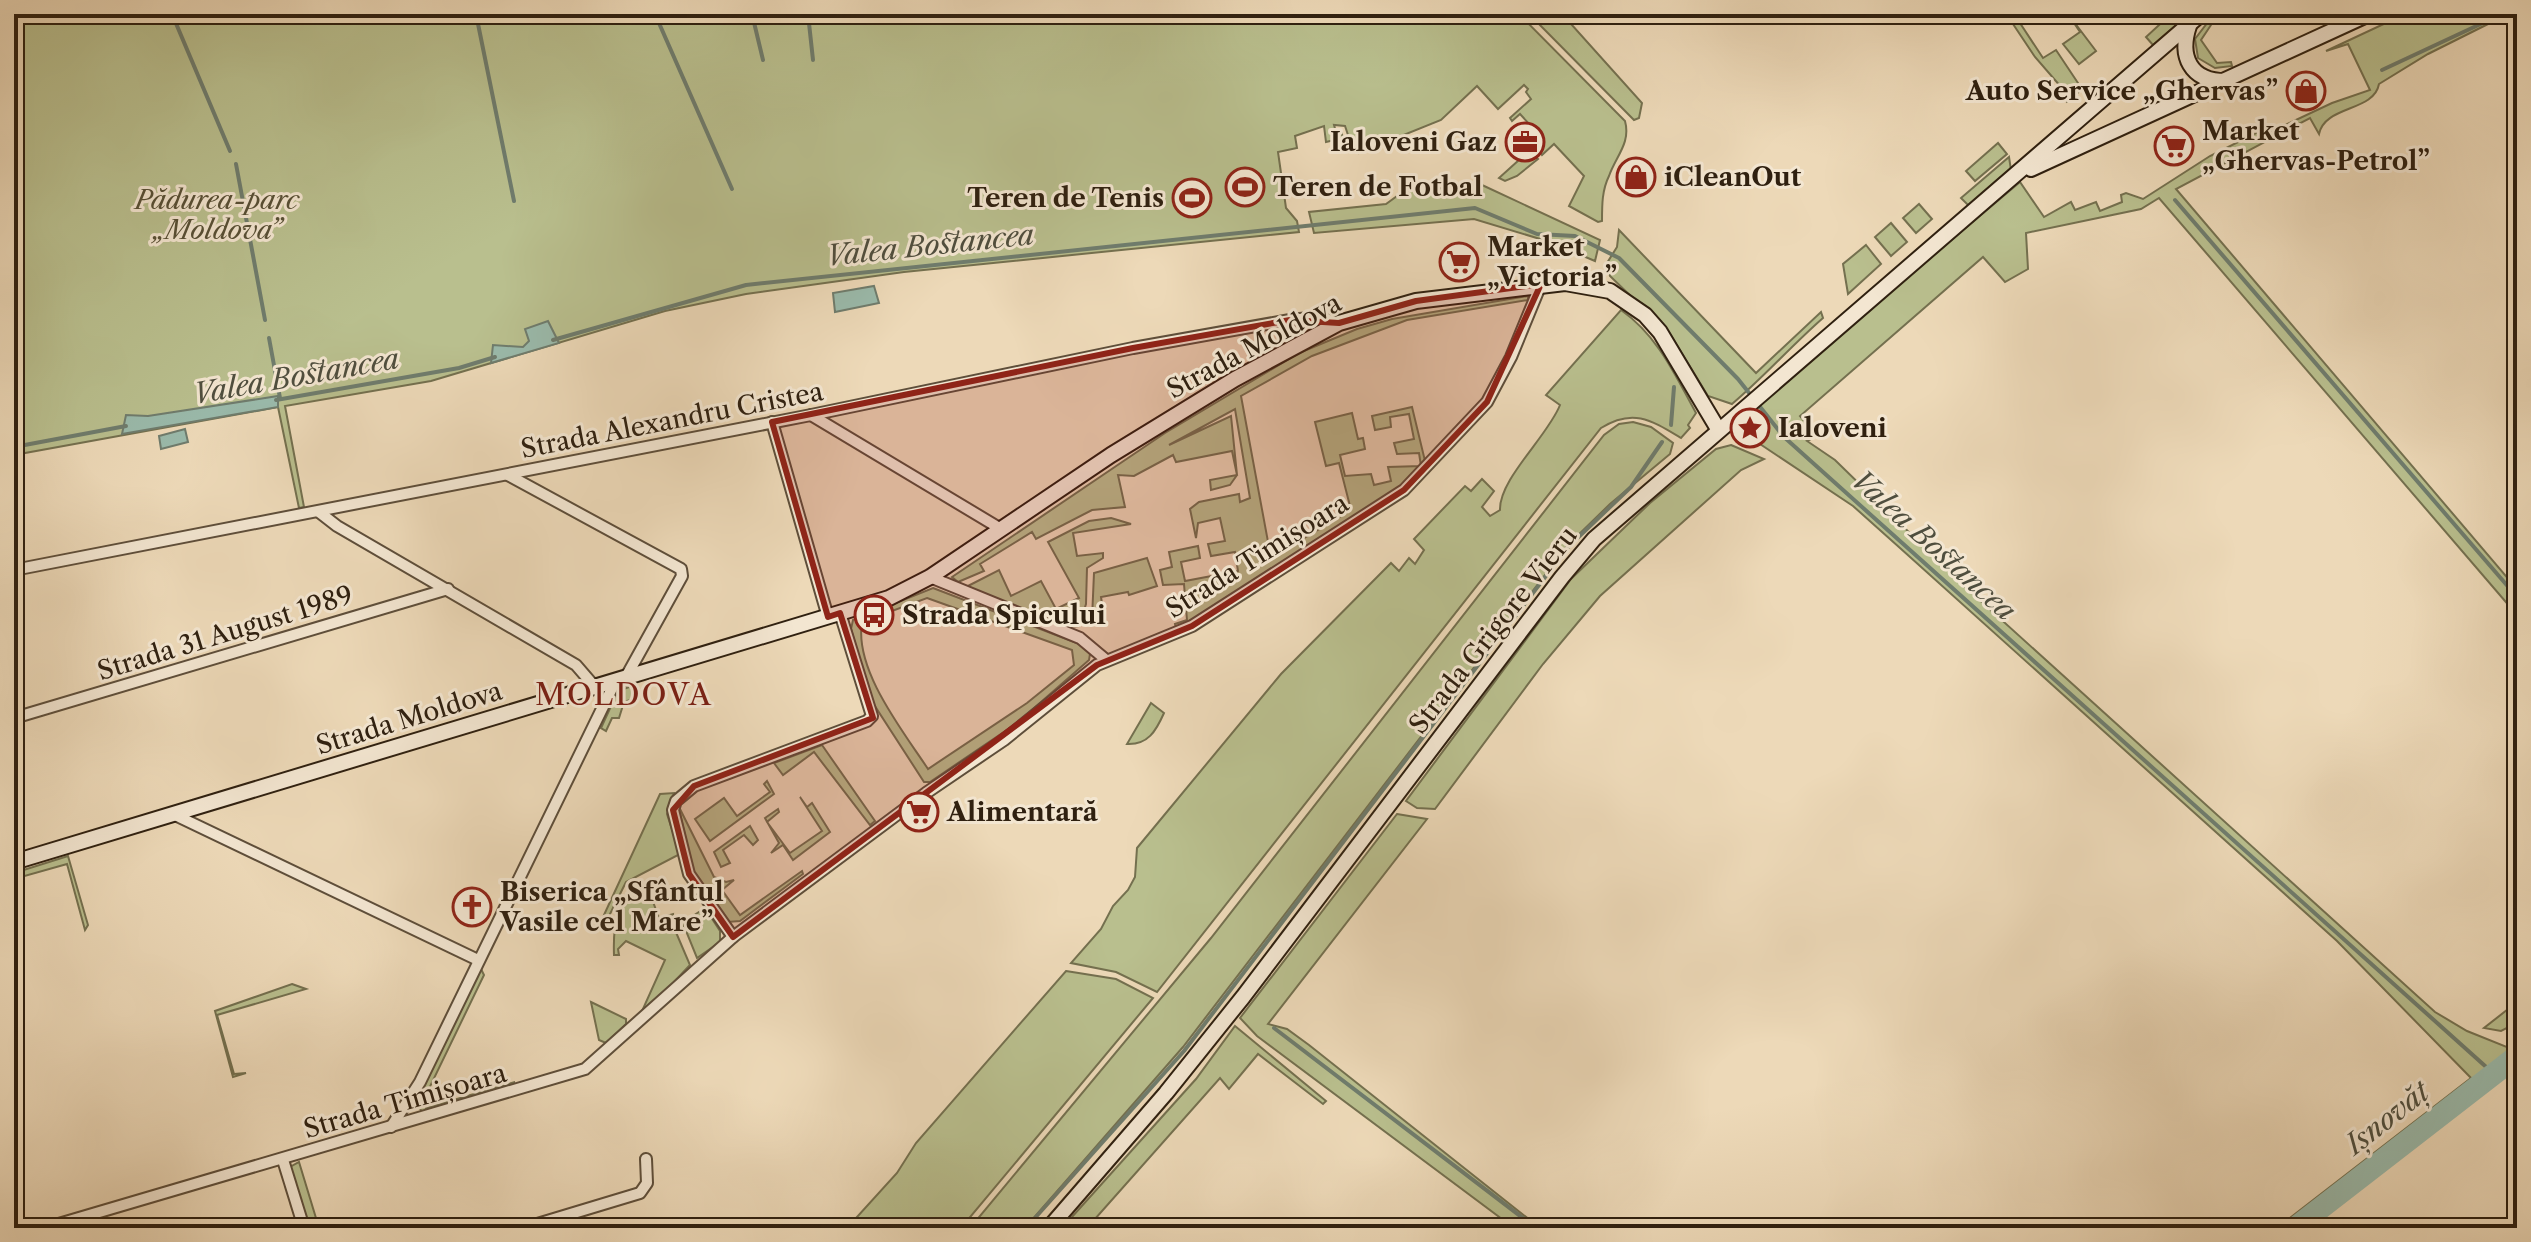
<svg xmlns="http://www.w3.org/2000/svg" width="2531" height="1242" font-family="'Libre Caslon Text',serif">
	<rect width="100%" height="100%" fill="#edd9b8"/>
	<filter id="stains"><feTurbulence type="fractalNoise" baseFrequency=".0025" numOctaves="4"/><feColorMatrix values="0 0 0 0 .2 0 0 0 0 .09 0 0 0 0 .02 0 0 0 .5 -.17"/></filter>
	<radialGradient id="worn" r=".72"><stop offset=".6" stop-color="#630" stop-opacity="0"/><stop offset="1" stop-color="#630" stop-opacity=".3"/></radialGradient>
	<g fill="#b9bf8e" stroke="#74704f" stroke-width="2" fill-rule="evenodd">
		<path d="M14,14h1505l106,107c6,22 -9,35 -16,55 -7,14 -7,29 -7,45l-4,1 -29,-16 15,-30 -30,-32 -12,11 -8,-10 8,-7 -22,-24 -8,7 -2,-3 21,-19 -5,-7 2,-3 -4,-4 -26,24 -21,-23 -36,34 -82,33 -7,-6 -7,-21 -11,-1 2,7 5,-1 2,7 -17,4 -2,-16 -29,10 2,12 -19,4 8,56 11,13 2,11 -395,40 -158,22 -81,17 -234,70 -146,25 19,101 -5,1 -21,-101 -264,48z"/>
		<polygon points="1529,14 1587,14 1571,24 1642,103 1639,118 1634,120"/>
		<polygon points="2068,14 2096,51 2079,64 2063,44 2080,32"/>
		<polygon points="2171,14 2189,14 2153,45 2146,37"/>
		<path d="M2405,14h103l-80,40 -49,30c-5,28 -54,21 -60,50l-9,-16 -134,71 341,400v26l-358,-417 -18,11 -115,24 2,36 -23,13 -22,-25 -183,159 17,20 -10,5 28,19 128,125 472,427 32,19 42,17 8,-5v43l-12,-12 -199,154h-29l194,-150 -134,-137 -437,-393 -47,-42 -99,-66 -13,-15 3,-10 276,-233 24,35 27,-15 4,8 21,-8 4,9 22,-9 -1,-7 5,-2 17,6 67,-43 52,-26 4,4 66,-31 38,-13 -22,-46 -22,7z"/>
		<polygon points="2016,17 2043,58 2056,50 2082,89 2067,102 2064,99 2068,95 2035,57 2011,21"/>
		<polygon points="2208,22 2211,25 2201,40 2217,63 2231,62 2232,66 2215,68 2198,58 2195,39"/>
		<polygon points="1998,143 2007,154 1975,181 1966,171"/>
		<polygon points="1529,151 1538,159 1517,176 1505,181 1499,178"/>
		<polygon points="2009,157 2011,170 1969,206 1961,198"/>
		<polygon points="1482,185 1600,240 1595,261 1550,242 1474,219 1314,233 1309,212 1386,204 1404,191"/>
		<polygon points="1919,204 1932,219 1916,233 1903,218"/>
		<polygon points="1891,223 1907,242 1891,256 1875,237"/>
		<path d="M1619,230l137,143 65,-61 2,6c-32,28 -59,59 -91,86l-24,-8 -38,-62 -60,-58 -3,-13 10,-16z"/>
		<polygon points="1866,245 1881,264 1848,294 1843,264"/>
		<polygon points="1528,296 1528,300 1407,320 1312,356 1241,396 1271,558 1351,510 1339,463 1326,466 1315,422 1352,413 1358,439 1363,438 1365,449 1340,455 1345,476 1371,474 1374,485 1391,481 1388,467 1421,466 1419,453 1397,454 1394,443 1414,439 1409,414 1390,417 1391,427 1375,430 1372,416 1412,407 1426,465 1383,500 1190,623 1176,628 1175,624 1187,620 1184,584 1163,585 1160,570 1172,567 1169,552 1198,546 1200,558 1181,562 1185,581 1238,571 1235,552 1211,556 1208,544 1225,541 1220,518 1198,523 1196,538 1190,509 1199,502 1239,494 1240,502 1250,498 1235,409 1169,445 1231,416 1237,475 1230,485 1211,490 1210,480 1237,475 1232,451 1176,462 1173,455 1134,476 1118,475 1125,507 1092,510 1036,539 1032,532 980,564 984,571 958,582 952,577 1165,433 1299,353 1357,329 1392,319"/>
		<path d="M1621,310c37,26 54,65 75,103l-8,12 2,3 -9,10c-30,-18 -48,-30 -80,-10l-444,564 -41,-20 -45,-9 30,-34 12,-23 15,-16 7,-13 2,-29 144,-174 110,-111 8,8 10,-13 6,6 9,-14 -10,-11 51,-53 6,5 11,-12 12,12 -12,16 8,9 10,-6c-1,-31 48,-74 60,-105l-14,-10z"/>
		<polygon points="1633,422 1651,427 1673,443 1670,454 1610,504 1568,545 1183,1047 1025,1228 970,1228 1211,938 1604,435 1619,424"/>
		<polygon points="1731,445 1764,459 1741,470 1600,596 1543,664 1435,809 1417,808 1406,801 1571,579 1650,503 1716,449"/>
		<polygon points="1111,518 1131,524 1073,533 1077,556 1103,553 1103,558 1087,568 1086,604 1079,626 1068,627 966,587 999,570 1011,596 1041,581 1056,609 1079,598 1048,542 1089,521"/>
		<polygon points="1147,558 1157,586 1129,595 1128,592 1101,597 1104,616 1092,619 1094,573"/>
		<path d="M933,588l154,59 3,7 -1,6 -72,63 -87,59h-6l-53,-82 -20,-71 2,-9zM927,598l145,52 2,15 -47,38 -99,66c-25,-38 -74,-99 -66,-147z"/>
		<polygon points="632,686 636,698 624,702 619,718 612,718 606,731 601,728 618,691"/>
		<path d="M1151,703l13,10c-8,18 -16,32 -37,31z"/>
		<polygon points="822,745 875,821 870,825 814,752 783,775 774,763"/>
		<polygon points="767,781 774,794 710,841 695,819 724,798 737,816 770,792 764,784"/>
		<polygon points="674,793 667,814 680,854 626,882 602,930 597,930 660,794"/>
		<polygon points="800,797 807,807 812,803 830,832 793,860 783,845 771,853 779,843 765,818 778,809 779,812 767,822 790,853 822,831"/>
		<polygon points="678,805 714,877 726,882 734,880 722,890 740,915 802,871 803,874 740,921 727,922 707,888 695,879"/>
		<polygon points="1397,814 1427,819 1268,1024 1287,1029 1309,1045 1540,1228 1514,1228 1257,1036 1240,1018"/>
		<polygon points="750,826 758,840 753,845 744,835 723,850 730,863 721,867 714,852"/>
		<polygon points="68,856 88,925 85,930 67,864 14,879 14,873"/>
		<path d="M641,886l5,14 6,-1 7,19 14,-4 -1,9 18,42 -52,55 27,-60 -39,-19 -8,8 1,6h-5c-1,-29 1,-52 27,-69z"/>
		<polygon points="702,910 707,911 720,931 720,942 697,958 684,926 685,921"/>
		<polygon points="481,969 484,975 422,1103 426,1108 515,1082 422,1112 416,1102"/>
		<polygon points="1066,971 1116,979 1153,998 961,1228 847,1228 897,1173 916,1143"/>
		<polygon points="292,984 306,989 217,1015 234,1074 246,1073 233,1077 215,1011"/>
		<polygon points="591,1002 626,1019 626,1024 606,1043 599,1040"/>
		<polygon points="2517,1002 2517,1023 2501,1031 2484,1028"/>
		<polygon points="1235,1026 1326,1101 1323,1104 1258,1054 1229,1089 1220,1078 1087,1228 1062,1228 1196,1079"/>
		<polygon points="299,1162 319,1228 308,1228 290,1167"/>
	</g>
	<g fill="#9abaab" stroke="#6f7c6d" stroke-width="2">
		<polygon points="874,286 879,303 835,312 833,293"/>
		<polygon points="548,321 559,343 491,363 493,345 523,347 529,341 525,329"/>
		<polygon points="278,396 278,407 122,434 126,415 148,416"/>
		<polygon points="185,429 188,442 161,449 159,436"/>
	</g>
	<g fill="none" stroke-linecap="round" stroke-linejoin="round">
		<g stroke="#6f7c6d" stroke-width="4">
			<polyline points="172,14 230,151"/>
			<polyline points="476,14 514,201"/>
			<polyline points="655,14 732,189"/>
			<polyline points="752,14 763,60"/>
			<polyline points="808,14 813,60"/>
			<polyline points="2382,70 2502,14"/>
			<polyline points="236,164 265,320"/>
			<polyline points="2175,200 2517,597"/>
			<polyline points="269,338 280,398"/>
			<polyline points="553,340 746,285 1475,208 1537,234 1575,236 1619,258 1738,379 1784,437 2494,1074"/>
			<polyline points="276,400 459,368 495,357"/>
			<polyline points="1671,425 1674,387"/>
			<polyline points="14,447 126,426"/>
			<polyline points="1274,1028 1536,1228"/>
			<polyline points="2507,1064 2517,1074"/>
			<polyline points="1026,1228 1184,1051 1568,547 1631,487 1662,442"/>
		</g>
		<polyline stroke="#9abaab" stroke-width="22" points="2295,1228 2517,1056"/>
		<defs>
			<g id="street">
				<polyline points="811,415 1001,529"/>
				<polyline points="772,422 828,617"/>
				<polyline points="508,475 681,569 682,576 626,677"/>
				<polyline points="319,512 337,526 576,665 595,687"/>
				<polyline points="14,570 811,415 1133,348 1290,320 1319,317 1339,323"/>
				<polyline points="930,577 1080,638 1105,659"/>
				<polyline points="14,718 448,589"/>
				<polyline points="175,815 478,960"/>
				<polyline points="733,937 689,874 673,810 676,801 694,786 867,721 872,716 840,613"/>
				<polyline points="391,1127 420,1082 616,680"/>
				<polyline points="283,1160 304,1228"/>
				<polyline points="45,1228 585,1069 733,937 926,793 1004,740 1097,665 1192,626 1404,490 1487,402 1511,357 1541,284"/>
				<polyline points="524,1228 640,1193 647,1183 646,1159"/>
			</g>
			<g id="secondary">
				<path d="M2189,26c-10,30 1,55 36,55"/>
				<polyline points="2031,169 2369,14"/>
				<polyline points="14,862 889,598 930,577 1111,455 1235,379 1339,323 1416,301 1565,283 1610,291 1645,315 1660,332 1718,429"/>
				<polyline points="1049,1228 1166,1093 1243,997 1562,577 1594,539 2201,14"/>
			</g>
		</defs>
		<use href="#street" stroke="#5e4e3a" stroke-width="14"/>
		<use href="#secondary" stroke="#2f2010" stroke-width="18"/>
		<use href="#street" stroke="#f3e6d1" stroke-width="10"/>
		<use href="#secondary" stroke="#f3e6d1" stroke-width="14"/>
	</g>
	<path fill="#8f2418" fill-opacity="0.2" stroke="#8f2418" stroke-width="6" stroke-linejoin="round" d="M1541,284l-54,118 -83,88 -212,136 -95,39 -364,272 -44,-63 -16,-64 21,-24 179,-68 -33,-105 -12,4 -56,-195 361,-74 157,-28 49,3 77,-22z"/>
	<defs>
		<symbol id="shop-ring" viewBox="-11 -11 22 22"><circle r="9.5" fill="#f3e6d1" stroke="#8f2418" stroke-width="1.5"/><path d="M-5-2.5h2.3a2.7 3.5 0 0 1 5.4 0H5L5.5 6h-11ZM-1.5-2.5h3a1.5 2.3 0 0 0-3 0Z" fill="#8f2418"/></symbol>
		<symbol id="office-ring" viewBox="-11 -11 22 22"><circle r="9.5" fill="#f3e6d1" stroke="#8f2418" stroke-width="1.5"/><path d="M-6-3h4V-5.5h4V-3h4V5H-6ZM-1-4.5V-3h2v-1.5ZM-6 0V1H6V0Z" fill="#8f2418"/></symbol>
		<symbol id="supermarket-ring" viewBox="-11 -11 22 22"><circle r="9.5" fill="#f3e6d1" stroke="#8f2418" stroke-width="1.5"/><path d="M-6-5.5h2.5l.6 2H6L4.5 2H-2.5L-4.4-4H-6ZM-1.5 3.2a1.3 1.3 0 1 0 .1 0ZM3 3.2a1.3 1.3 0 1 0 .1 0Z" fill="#8f2418"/></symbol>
		<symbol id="stadium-ring" viewBox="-11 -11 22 22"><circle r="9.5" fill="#f3e6d1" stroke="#8f2418" stroke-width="1.5"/><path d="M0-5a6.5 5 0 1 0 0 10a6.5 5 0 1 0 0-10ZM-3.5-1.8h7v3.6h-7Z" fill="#8f2418"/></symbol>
		<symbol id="sight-ring" viewBox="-11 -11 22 22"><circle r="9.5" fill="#f3e6d1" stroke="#8f2418" stroke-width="1.5"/><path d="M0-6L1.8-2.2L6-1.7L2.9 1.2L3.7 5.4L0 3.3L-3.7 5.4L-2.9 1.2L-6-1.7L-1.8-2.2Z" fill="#8f2418"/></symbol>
		<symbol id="bus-ring" viewBox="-11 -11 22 22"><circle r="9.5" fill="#f3e6d1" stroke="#8f2418" stroke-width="1.5"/><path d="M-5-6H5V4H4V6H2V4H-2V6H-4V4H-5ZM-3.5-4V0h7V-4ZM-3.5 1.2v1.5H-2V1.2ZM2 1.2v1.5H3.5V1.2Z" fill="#8f2418"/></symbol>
		<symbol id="church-ring" viewBox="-11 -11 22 22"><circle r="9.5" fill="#f3e6d1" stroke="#8f2418" stroke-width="1.5"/><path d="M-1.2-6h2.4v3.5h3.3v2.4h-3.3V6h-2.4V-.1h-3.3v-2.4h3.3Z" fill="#8f2418"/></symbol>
	</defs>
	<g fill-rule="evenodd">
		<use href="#shop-ring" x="2284" y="69" width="44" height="44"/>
		<use href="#office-ring" x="1503" y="120" width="44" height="44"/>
		<use href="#supermarket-ring" x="2152" y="124" width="44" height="44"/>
		<use href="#shop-ring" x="1614" y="155" width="44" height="44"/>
		<use href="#stadium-ring" x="1223" y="165" width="44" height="44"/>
		<use href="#stadium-ring" x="1170" y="176" width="44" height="44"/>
		<use href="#supermarket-ring" x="1437" y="240" width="44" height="44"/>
		<use href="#sight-ring" x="1728" y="406" width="44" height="44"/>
		<use href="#bus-ring" x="852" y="593" width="44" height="44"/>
		<use href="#supermarket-ring" x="897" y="790" width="44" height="44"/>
		<use href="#church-ring" x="450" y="885" width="44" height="44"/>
	</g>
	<g text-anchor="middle" stroke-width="6" stroke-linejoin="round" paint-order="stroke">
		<g font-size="26" font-weight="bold" fill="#2f2010" stroke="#f3e6d1" text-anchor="start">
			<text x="2278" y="100" text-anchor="end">Auto Service „Ghervas”</text>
			<text x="2202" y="140">Market<tspan x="2202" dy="30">„Ghervas-Petrol”</tspan></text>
			<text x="1497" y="151" text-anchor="end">Ialoveni Gaz</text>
			<text x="1664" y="186">iCleanOut</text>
			<text x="1273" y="196">Teren de Fotbal</text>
			<text x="1164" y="207" text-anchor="end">Teren de Tenis</text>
			<text x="1487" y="256">Market<tspan x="1487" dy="30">„Victoria”</tspan></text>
			<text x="1778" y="437">Ialoveni</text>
			<text x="902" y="624">Strada Spicului</text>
			<text x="947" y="821">Alimentară</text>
			<text x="500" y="901">Biserica „Sfântul<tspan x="500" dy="30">Vasile cel Mare”</tspan></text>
		</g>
		<g font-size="26" font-style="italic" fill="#585036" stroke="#f3e6d1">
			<text x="217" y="209">Pădurea-parc<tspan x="217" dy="30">„Moldova”</tspan></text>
		</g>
		<g font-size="26" fill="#2f2010" stroke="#f3e6d1">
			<text transform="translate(1254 346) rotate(-28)" y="9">Strada Moldova</text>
			<text transform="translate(672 420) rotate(-11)" y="9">Strada Alexandru Cristea</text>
			<text transform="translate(1257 556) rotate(-32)" y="9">Strada Timișoara</text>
			<text transform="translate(1493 630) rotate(-52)" y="9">Strada Grigore Vieru</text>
			<text transform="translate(225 633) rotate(-17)" y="9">Strada 31 August 1989</text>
			<text transform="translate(409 718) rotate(-17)" y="9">Strada Moldova</text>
			<text transform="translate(405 1101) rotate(-16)" y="9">Strada Timișoara</text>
		</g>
		<g font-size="28" font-style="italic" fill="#4f4e3e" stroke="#f3e6d1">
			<text transform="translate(930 245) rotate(-6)" y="10">Valea Bostancea</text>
			<text transform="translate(296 376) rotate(-10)" y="10">Valea Bostancea</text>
			<text transform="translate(1934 545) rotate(42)" y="10">Valea Bostancea</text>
			<text transform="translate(2387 1118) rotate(-38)" y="10">Ișnovăț</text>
		</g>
		<g font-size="30" letter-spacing="2" fill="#7a1f14" stroke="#f3e6d1">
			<text x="624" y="705">MOLDOVA</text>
		</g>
	</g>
	<rect width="2531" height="1242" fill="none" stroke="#edd9b8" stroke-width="48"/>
	<rect x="16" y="16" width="2499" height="1210" fill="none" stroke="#2f2010" stroke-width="4"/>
	<rect x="24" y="24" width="2483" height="1194" fill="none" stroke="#2f2010" stroke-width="2"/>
	<rect width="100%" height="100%" filter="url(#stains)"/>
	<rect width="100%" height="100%" fill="url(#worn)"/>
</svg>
